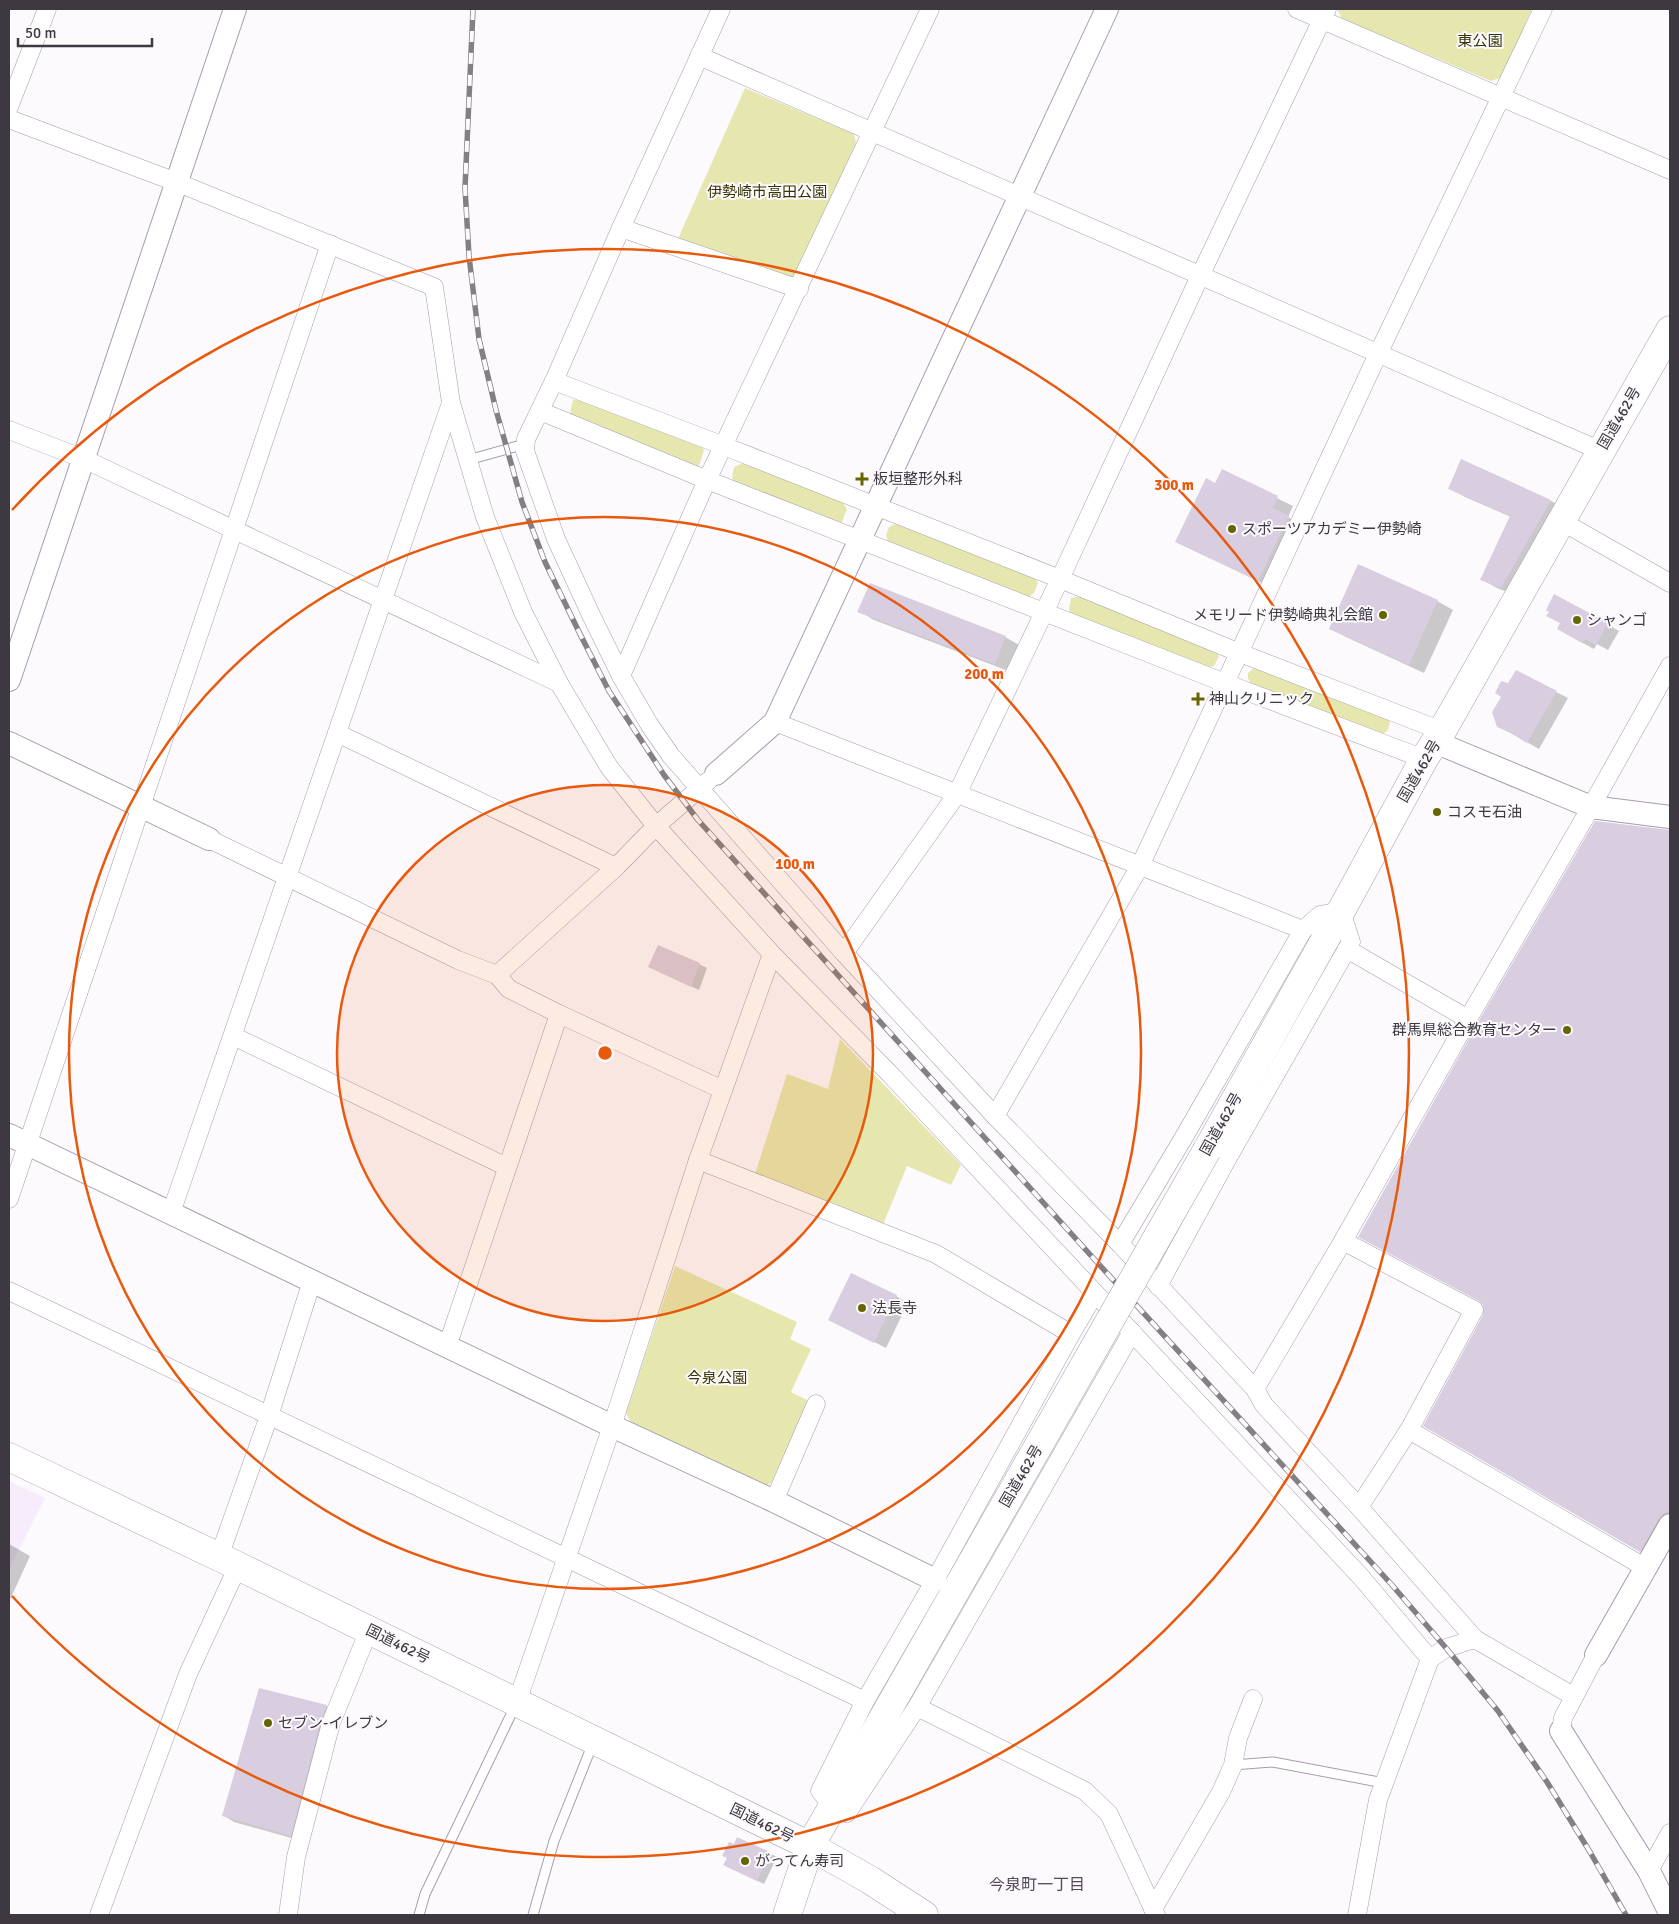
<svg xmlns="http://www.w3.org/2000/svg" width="1679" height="1924" font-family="Signika,'Noto Sans JP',sans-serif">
	<rect width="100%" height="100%" fill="#fdfafe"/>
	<polygon fill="#f6ecfb" points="9,1481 45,1498 9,1569"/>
	<g fill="#e5e7ae">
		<polygon points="1337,9 1532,9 1502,77 1491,81 1342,19"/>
		<polygon points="745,88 854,134 856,143 797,277 788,279 677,241"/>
		<polygon points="580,398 701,446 704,450 699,466 694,468 571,418 570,413 573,400"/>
		<polygon points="743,463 842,501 847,509 842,522 832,523 735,484 732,478 734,467"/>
		<polygon points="897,523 1034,577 1038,583 1034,593 1029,597 888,541 886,536 889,527"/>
		<polygon points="1080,596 1215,650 1219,656 1214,666 1203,668 1070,616 1069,609 1071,598"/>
		<polygon points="1254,668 1263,668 1385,714 1390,722 1388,730 1382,735 1254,688 1248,679 1248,673"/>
		<polygon points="840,1039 961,1165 951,1185 907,1166 882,1227 755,1174 787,1074 828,1089"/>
		<polygon points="675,1266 797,1322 790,1339 811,1349 791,1392 809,1401 771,1483 764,1486 632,1425 626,1413"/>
	</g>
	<g fill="#0003">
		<polygon points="1462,461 1551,501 1566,509 1517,596 1497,588 1481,579 1511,517 1465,497 1450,488"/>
		<polygon points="1222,471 1293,506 1288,517 1303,526 1274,589 1177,542 1216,484"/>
		<polygon points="1437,601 1453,610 1424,673 1346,637 1330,628"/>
		<polygon points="859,611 1005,637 1021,646 1011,672 874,620"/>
		<polygon points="1607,624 1619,631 1608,650 1597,644 1594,649 1570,636"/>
		<polygon points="1556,692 1568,698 1539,749 1498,726 1502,697"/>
		<polygon points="1668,831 1670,831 1670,1534 1655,1560 1425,1426 1485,1315"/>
		<polygon points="699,964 707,968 699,990 657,970"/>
		<polygon points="896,1296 908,1303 886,1348 839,1324"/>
		<polygon points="9,1544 30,1556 9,1602"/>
		<polygon points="326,1706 338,1713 302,1841 234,1822 223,1815"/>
		<polygon points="769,1853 777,1857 764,1884 732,1869"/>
	</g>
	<g fill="#d9cde0">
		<polygon points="1461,459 1551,500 1501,588 1480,580 1510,516 1448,489"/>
		<polygon points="1222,469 1278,496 1273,508 1289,516 1258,581 1175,542 1206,478 1215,483"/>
		<polygon points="1358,564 1438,600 1409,665 1329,629"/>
		<polygon points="870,583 1006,636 995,664 857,612"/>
		<polygon points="1554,594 1608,623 1596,645 1585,639 1582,643 1557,629 1560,623 1546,616 1549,612 1546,610"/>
		<polygon points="1516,670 1557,691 1527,743 1511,733 1497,727 1492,712 1501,697 1495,693 1501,681 1508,683"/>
		<polygon points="1595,821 1670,830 1670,1512 1664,1513 1659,1518 1640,1552 1423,1426 1483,1315 1483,1305 1479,1301 1358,1237 1477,1024"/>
		<polygon points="658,945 700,963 691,987 648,967"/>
		<polygon points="851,1273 897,1295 874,1343 828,1320"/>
		<polygon points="259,1688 327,1705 321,1720 291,1836 222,1816"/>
		<polygon points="737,1837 770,1852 757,1881 723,1865 727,1858 722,1856 729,1842 734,1844"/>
	</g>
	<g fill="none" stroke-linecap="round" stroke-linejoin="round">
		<defs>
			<g id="service">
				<polyline points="468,460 525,444"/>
				<polyline points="1233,1765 1273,1762 1384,1783"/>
				<polyline points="419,1915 425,1894 516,1704"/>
				<polyline points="533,1915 554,1841 593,1743"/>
			</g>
			<g id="minor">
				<polyline points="721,9 621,228 554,381 526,439 525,451 556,539 592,617 621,676 649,724 671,756 844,953 995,1116 1120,1244 1255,1389 1264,1405 1359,1507 1475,1639 1573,1696"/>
				<polyline points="1297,9 1670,170"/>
				<polyline points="699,56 1601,451"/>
				<polyline points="9,107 47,9"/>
				<polyline points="9,119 176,182 434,287 451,403 485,517 523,612 559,683 609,767 656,826 772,954 889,1073 1361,1577 1430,1659"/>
				<polyline points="621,228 799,289"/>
				<polyline points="554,381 724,446 1060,579 1240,653 1442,731"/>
				<polyline points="540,411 707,480 1225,683 1424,759"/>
				<polyline points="9,430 84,459 559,683"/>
				<polyline points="1561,521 1670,583"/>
				<polyline points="621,676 707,480 930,9"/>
				<polyline points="775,722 1303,930"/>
				<polyline points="337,733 616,867"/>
				<polyline points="209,839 458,960 497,975 509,989 559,1014 723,1090"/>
				<polyline points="1347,949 1468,1019"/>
				<polyline points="844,953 957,794 1060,579 1200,276 1327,9"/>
				<polyline points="497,975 616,867 656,826 708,781"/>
				<polyline points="233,1036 507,1167"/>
				<polyline points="995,1116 1140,866 1378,354 1543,9"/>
				<polyline points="698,1160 936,1254 1071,1334"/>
				<polyline points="9,1199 330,244"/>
				<polyline points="171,1213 451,403"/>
				<polyline points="1343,1241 1474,1310 1409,1430 1359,1507"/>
				<polyline points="1120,1244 1184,1137 1303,930 1320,915 1341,911 1351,942 1226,1161 1158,1286"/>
				<polyline points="9,1291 865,1701"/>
				<polyline points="1095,1293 1071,1334 935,1580 865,1701 820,1791 834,1807 847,1813 917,1707 1132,1332"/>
				<polyline points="447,1347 559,1014"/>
				<polyline points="1255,1389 1343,1241 1468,1019 1591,807 1670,666"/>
				<polyline points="1409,1430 1646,1568"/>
				<polyline points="774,1501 816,1404"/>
				<polyline points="219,1557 269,1416 312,1281"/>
				<polyline points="517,1702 612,1426 698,1160 772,954"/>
				<polyline points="917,1707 1085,1791 1109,1814 1156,1915"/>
				<polyline points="1561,1731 1563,1718 1596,1655"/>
				<polyline points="1649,1871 1670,1833"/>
				<polyline points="1153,1909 1221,1792 1233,1765 1238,1738 1253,1699"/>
				<polyline points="99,1915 188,1674 238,1566"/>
				<polyline points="288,1915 296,1857 331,1723 369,1630"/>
				<polyline points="1357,1915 1378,1800 1430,1659 1446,1648 1475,1639"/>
			</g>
			<g id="tertiary">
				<polyline points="9,680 235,9"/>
				<polyline points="1435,742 1591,807 1670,817"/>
				<polyline points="9,743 209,839"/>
				<polyline points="716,774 775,722 1107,9"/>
				<polyline points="9,1135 612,1426 774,1501 935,1580"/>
				<polyline points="1596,1655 1670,1525"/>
				<polyline points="1561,1731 1649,1871 1670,1913"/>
			</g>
			<polyline id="primary" points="787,1915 810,1846 870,1880 924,1915"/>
			<g id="trunk">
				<polyline points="1207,1150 1341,911 1424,759 1442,731 1670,330"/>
				<polyline points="9,1457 238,1566 810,1846 1048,1429"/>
			</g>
		</defs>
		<use href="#service" stroke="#a89cae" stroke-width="11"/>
		<use href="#minor" stroke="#a89cae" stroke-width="19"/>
		<use href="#tertiary" stroke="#a89cae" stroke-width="24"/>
		<use href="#primary" stroke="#a89cae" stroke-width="29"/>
		<use href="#trunk" stroke="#a89cae" stroke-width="29"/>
		<use href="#service" stroke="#fff" stroke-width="9"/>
		<use href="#minor" stroke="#fff" stroke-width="18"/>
		<use href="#tertiary" stroke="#fff" stroke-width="22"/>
		<use href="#primary" stroke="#fff" stroke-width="28"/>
		<use href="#trunk" stroke="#fff" stroke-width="28"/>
		<defs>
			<polyline id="rail" points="473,9 465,188 469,256 479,339 496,410 522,502 545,562 580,634 609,691 664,775 698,820 1095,1260 1392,1585 1446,1648 1498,1711 1547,1782 1590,1852 1626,1915"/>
		</defs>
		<use href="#rail" stroke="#847f85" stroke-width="5.5"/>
		<use href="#rail" stroke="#fdfafe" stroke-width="4" stroke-dasharray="11" stroke-linecap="butt"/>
		<defs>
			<polyline id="trunk-bridge" points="1048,1429 1207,1150"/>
		</defs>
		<use href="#trunk-bridge" stroke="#a89cae" stroke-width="29" stroke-linecap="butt"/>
		<use href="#trunk-bridge" stroke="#fff" stroke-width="28"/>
	</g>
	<circle cx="605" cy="1053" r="268" fill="#e8590c" fill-opacity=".12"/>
	<g fill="none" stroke="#e8590c" stroke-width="2.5">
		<circle cx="605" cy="1053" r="268"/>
		<circle cx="605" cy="1053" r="536"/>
		<path d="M12 510A804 804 0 1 1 12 1596"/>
	</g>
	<g fill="#660" stroke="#fdfafe" stroke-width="2">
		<path d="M859.5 471.5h5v5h5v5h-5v5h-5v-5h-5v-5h5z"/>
		<circle cx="1232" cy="529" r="5"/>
		<circle cx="1383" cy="615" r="5"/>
		<circle cx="1577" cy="620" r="5"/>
		<path d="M1195.5 691.5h5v5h5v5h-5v5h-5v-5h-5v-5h5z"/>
		<circle cx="1437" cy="812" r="5"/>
		<circle cx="1567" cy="1030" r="5"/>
		<circle cx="862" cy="1308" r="5"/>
		<circle cx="268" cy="1723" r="5"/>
		<circle cx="745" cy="1861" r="5"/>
	</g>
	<g text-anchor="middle" stroke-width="4" stroke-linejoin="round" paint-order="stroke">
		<g font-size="15" fill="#353503" stroke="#fdfafe">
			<text x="1480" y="46">東公園</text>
			<text x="767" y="197">伊勢崎市高田公園</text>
			<text x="717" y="1383">今泉公園</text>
		</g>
		<g font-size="15" fill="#3e3940" stroke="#fdfafe">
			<text transform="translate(1619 418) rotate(-60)" y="5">国道462号</text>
			<text transform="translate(1419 771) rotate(-60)" y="5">国道462号</text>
			<text transform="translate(1221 1124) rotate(-61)" y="5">国道462号</text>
			<text transform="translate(1021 1476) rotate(-60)" y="5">国道462号</text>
			<text transform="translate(398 1644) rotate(26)" y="5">国道462号</text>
			<text transform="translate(762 1823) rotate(26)" y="5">国道462号</text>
		</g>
		<g font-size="15" fill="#3e3940" stroke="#fdfafe" text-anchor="start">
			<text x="873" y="484">板垣整形外科</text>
			<text x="1242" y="534">スポーツアカデミー伊勢崎</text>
			<text x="1373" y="620" text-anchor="end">メモリード伊勢崎典礼会館</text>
			<text x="1587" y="625">シャンゴ</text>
			<text x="1209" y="704">神山クリニック</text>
			<text x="1447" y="817">コスモ石油</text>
			<text x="1557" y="1035" text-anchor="end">群馬県総合教育センター</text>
			<text x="872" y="1313">法長寺</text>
			<text x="278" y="1728">セブン-イレブン</text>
			<text x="755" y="1866">がってん寿司</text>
		</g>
		<g font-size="16" fill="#544a5a" stroke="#fdfafe">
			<text x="1037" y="1890">今泉町一丁目</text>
		</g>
	</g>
	<circle cx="605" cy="1053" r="8" fill="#e8590c" stroke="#fdfafe" stroke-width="2.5"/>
	<g font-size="15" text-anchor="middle" font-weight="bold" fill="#e8590c" stroke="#fdfafe" stroke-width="4" stroke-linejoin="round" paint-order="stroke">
		<text x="1174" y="490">300 m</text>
		<text x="984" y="679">200 m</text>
		<text x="795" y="869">100 m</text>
	</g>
	<rect width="1679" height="1924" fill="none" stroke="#3e3940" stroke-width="20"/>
	<path d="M18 38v8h134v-8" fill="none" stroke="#3e3940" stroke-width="2.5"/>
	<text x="25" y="38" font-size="15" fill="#3e3940" stroke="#fdfafe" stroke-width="4" paint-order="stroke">50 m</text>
</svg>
